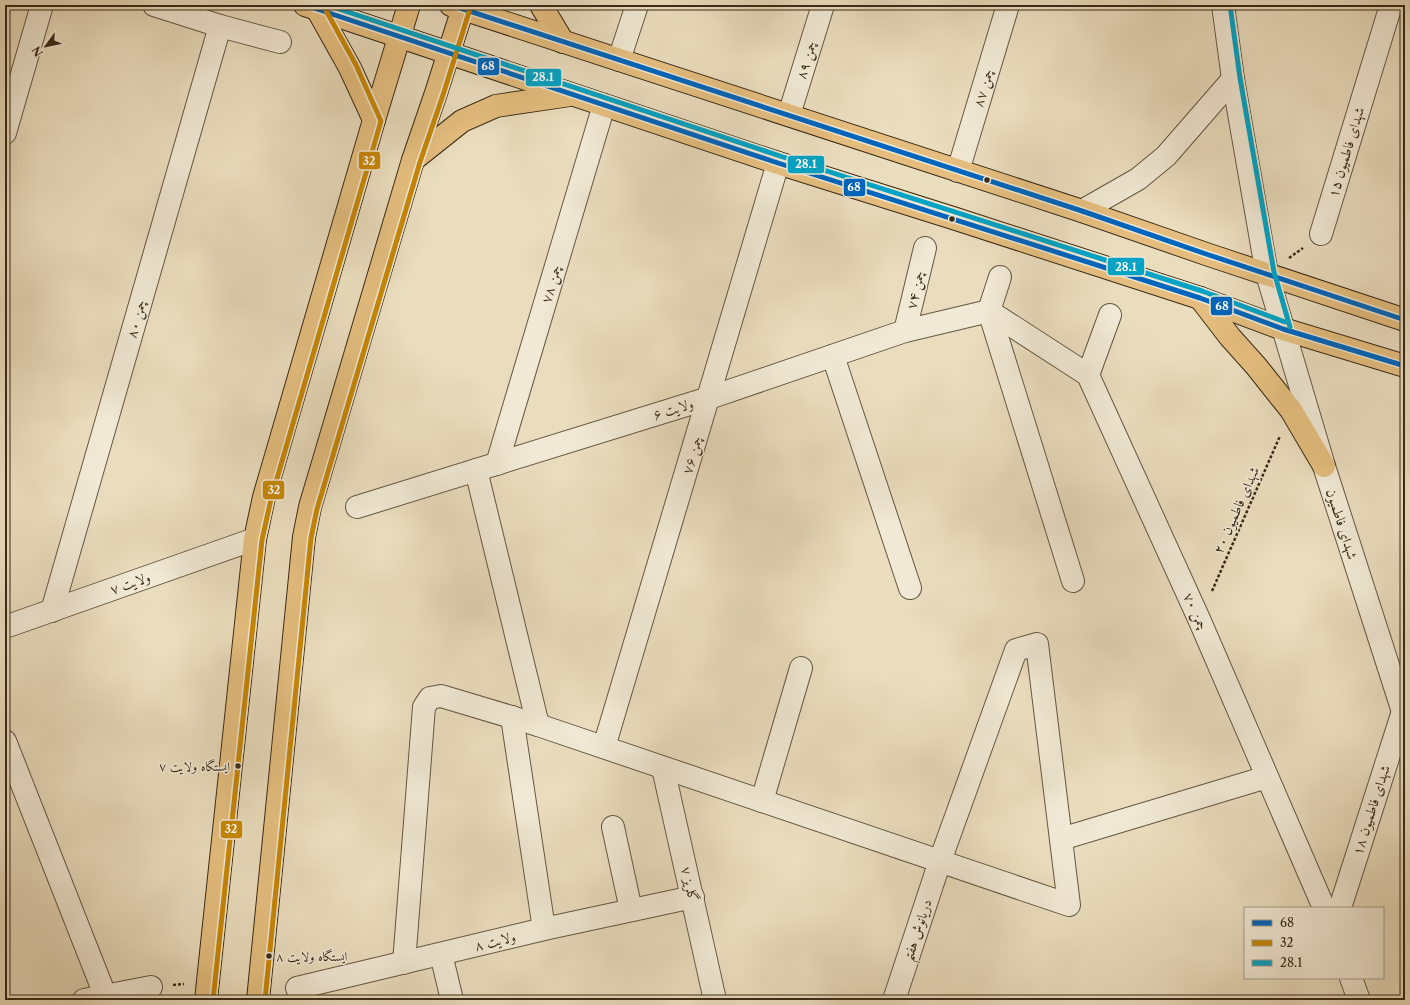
<svg xmlns="http://www.w3.org/2000/svg" width="1410" height="1005" font-family="'Libre Caslon Text',Amiri,serif">
	<rect width="100%" height="100%" fill="#eaddbe"/>
	<filter id="stains"><feTurbulence type="fractalNoise" baseFrequency=".005" numOctaves="4"/><feColorMatrix values="0 0 0 0 .2 0 0 0 0 .09 0 0 0 0 .02 0 0 0 .5 -.17"/></filter>
	<radialGradient id="worn" r=".72"><stop offset=".6" stop-color="#630" stop-opacity="0"/><stop offset="1" stop-color="#630" stop-opacity=".3"/></radialGradient>
	<g fill="none" stroke-linecap="round" stroke-linejoin="round">
		<defs>
			<g id="minor">
				<polyline points="154,5 220,26 280,42"/>
				<polyline points="1223,5 1233,79 1267,274 1324,466 1405,718"/>
				<polyline points="619,60 637,5"/>
				<polyline points="789,115 823,5"/>
				<polyline points="5,133 42,5"/>
				<polyline points="958,171 1008,5"/>
				<polyline points="1082,211 1138,179 1166,156 1233,79"/>
				<polyline points="1321,234 1391,5"/>
				<polyline points="989,311 1073,581"/>
				<polyline points="989,311 1088,375"/>
				<polyline points="989,311 1000,277"/>
				<polyline points="1110,315 1088,375 1199,619 1324,908"/>
				<polyline points="905,331 925,248"/>
				<polyline points="833,356 910,588"/>
				<polyline points="497,464 604,105"/>
				<polyline points="476,470 538,725"/>
				<polyline points="357,507 709,398 905,331 989,311"/>
				<polyline points="52,611 220,26"/>
				<polyline points="5,627 255,539"/>
				<polyline points="512,717 544,929"/>
				<polyline points="5,741 105,995"/>
				<polyline points="604,747 778,163"/>
				<polyline points="663,768 715,1000"/>
				<polyline points="762,801 801,668"/>
				<polyline points="613,827 631,910"/>
				<polyline points="1061,839 1267,777"/>
				<polyline points="1340,908 1405,705"/>
				<polyline points="441,954 452,1000"/>
				<polyline points="404,963 424,707 430,698 441,696 538,725 1069,905 1037,644 1016,650 940,861 894,1000"/>
				<polyline points="1351,978 1359,1000"/>
				<polyline points="297,988 544,929 693,897"/>
				<polyline points="84,1000 151,987"/>
			</g>
			<g id="major">
				<polyline points="305,5 778,163 953,218 1200,298 1283,329 1405,366"/>
				<polyline points="451,5 1082,211 1209,255 1405,320"/>
				<polyline points="541,5 563,42"/>
				<polyline points="317,9 350,68 374,120"/>
				<polyline points="413,160 462,121 496,106 570,95"/>
				<polyline points="1200,298 1230,337 1256,366 1291,410 1324,466"/>
				<polyline points="206,1000 255,539 264,497 374,120 409,5"/>
				<polyline points="258,1000 304,537 310,507 413,160 436,93 464,5"/>
			</g>
		</defs>
		<use href="#minor" stroke="#645741" stroke-width="24"/>
		<use href="#major" stroke="#382a17" stroke-width="24"/>
		<g stroke="#382a17" stroke-width="2.5" stroke-dasharray="3 2" stroke-linecap="butt">
			<polyline points="1289,258 1303,248"/>
			<polyline points="1212,591 1280,436"/>
			<polyline points="173,985 184,984"/>
		</g>
		<use href="#minor" stroke="#f1e9d5" stroke-width="22"/>
		<use href="#major" stroke="#e5be7f" stroke-width="22"/>
		<defs>
			<g id="bus-1">
				<polyline points="305,5 778,163 1200,298 1283,329 1405,366"/>
				<polyline points="451,5 1082,211 1209,255 1405,320"/>
			</g>
			<g id="bus-2">
				<polyline points="213,1000 262,540 271,499 381,121 356,65 323,5"/>
				<polyline points="265,1000 311,538 317,509 420,162 443,95 469,12 469,8 467,5"/>
			</g>
			<g id="bus-3">
				<polyline points="327,5 780,156 1202,291 1285,322"/>
				<polyline points="1230,5 1240,78 1274,272 1290,327"/>
			</g>
		</defs>
		<use href="#bus-1" stroke="#f1e9d5" stroke-width="8"/>
		<use href="#bus-2" stroke="#f1e9d5" stroke-width="8"/>
		<use href="#bus-3" stroke="#f1e9d5" stroke-width="8"/>
		<use href="#bus-1" stroke="#0065bd" stroke-width="5"/>
		<use href="#bus-2" stroke="#c78706" stroke-width="5"/>
		<use href="#bus-3" stroke="#03a3c5" stroke-width="5"/>
	</g>
	<g fill="#382a17" stroke="#f1e9d5" stroke-width="1.5">
		<circle cx="987" cy="180" r="3.5"/>
		<circle cx="952" cy="219" r="3.5"/>
		<circle cx="238" cy="766" r="3.5"/>
		<circle cx="269" cy="956" r="3.5"/>
	</g>
	<g text-anchor="middle" stroke-width="3" stroke-linejoin="round" paint-order="stroke">
		<g font-size="13" fill="#382a17" stroke="#f1e9d5" text-anchor="end">
			<text x="230" y="771">ایستگاه ولایت ۷</text>
			<text x="276" y="961" text-anchor="start">ایستگاه ولایت ۸</text>
		</g>
		<g font-size="14" fill="#382a17" stroke="#f1e9d5">
			<text transform="translate(806 60) rotate(-73)" y="5">چمن ۸۹</text>
			<text transform="translate(983 88) rotate(-73)" y="5">چمن ۸۷</text>
			<text transform="translate(1346 152) rotate(-73)" y="5">شهدای فاطمیون ۱۵</text>
			<text transform="translate(551 284) rotate(-73)" y="5">چمن ۷۸</text>
			<text transform="translate(915 290) rotate(-77)" y="5">چمن ۷۴</text>
			<text transform="translate(136 319) rotate(-74)" y="5">چمن ۸۰</text>
			<text transform="translate(673 409) rotate(-17)" y="5">ولایت ۶</text>
			<text transform="translate(692 455) rotate(-73)" y="5">چمن ۷۶</text>
			<text transform="translate(1236 510) rotate(-66)" y="5">شهدای فاطمیون ۲۰</text>
			<text transform="translate(1342 524) rotate(72)" y="5">شهدای فاطمیون</text>
			<text transform="translate(130 583) rotate(-19)" y="5">ولایت ۷</text>
			<text transform="translate(1196 611) rotate(66)" y="5">چمن ۷۰</text>
			<text transform="translate(1371 810) rotate(-72)" y="5">شهدای فاطمیون ۱۸</text>
			<text transform="translate(690 884) rotate(77)" y="5">گلریز ۷</text>
			<text transform="translate(917 930) rotate(-72)" y="5">دریانوش هفتم</text>
			<text transform="translate(495 941) rotate(-14)" y="5">ولایت ۸</text>
		</g>
	</g>
	<g stroke="#f1e9d5" stroke-width="1.5">
		<rect x="477" y="57" width="23" height="19" rx="4" fill="#0065bd"/>
		<rect x="525" y="68" width="37" height="19" rx="4" fill="#03a3c5"/>
		<rect x="358" y="151" width="23" height="19" rx="4" fill="#c78706"/>
		<rect x="787" y="155" width="38" height="19" rx="4" fill="#03a3c5"/>
		<rect x="843" y="178" width="23" height="19" rx="4" fill="#0065bd"/>
		<rect x="1107" y="257" width="38" height="19" rx="4" fill="#03a3c5"/>
		<rect x="1210" y="296" width="23" height="20" rx="4" fill="#0065bd"/>
		<rect x="262" y="480" width="23" height="20" rx="4" fill="#c78706"/>
		<rect x="220" y="820" width="23" height="19" rx="4" fill="#c78706"/>
	</g>
	<g font-size="11" text-anchor="middle" font-weight="bold" fill="#fff">
		<text x="488" y="70">68</text>
		<text x="543" y="81">28.1</text>
		<text x="369" y="165">32</text>
		<text x="806" y="168">28.1</text>
		<text x="854" y="191">68</text>
		<text x="1126" y="271">28.1</text>
		<text x="1222" y="310">68</text>
		<text x="274" y="494">32</text>
		<text x="231" y="833">32</text>
	</g>
	<rect width="1410" height="1005" fill="none" stroke="#eaddbe" stroke-width="20"/>
	<rect x="6" y="6" width="1398" height="993" fill="none" stroke="#382a17" stroke-width="2"/>
	<rect x="10" y="10" width="1390" height="985" fill="none" stroke="#382a17"/>
	<rect x="1244" y="907" width="140" height="72" fill="#f1e9d5" stroke="#a79d89"/>
	<rect x="1252" y="920" width="20" height="6" fill="#0065bd" stroke="#a79d89"/>
	<text x="1280" y="927" font-size="12" fill="#382a17">68</text>
	<rect x="1252" y="940" width="20" height="6" fill="#c78706" stroke="#a79d89"/>
	<text x="1280" y="947" font-size="12" fill="#382a17">32</text>
	<rect x="1252" y="960" width="20" height="6" fill="#03a3c5" stroke="#a79d89"/>
	<text x="1280" y="967" font-size="12" fill="#382a17">28.1</text>
	<g transform="translate(46 46) rotate(237)" stroke="#f1e9d5" stroke-width="3" paint-order="stroke">
	<path d="M0-3L7 15L0 10L-7 15Z" fill="#382a17"/>
	<text y="-6" font-size="11" font-weight="bold" text-anchor="middle" fill="#382a17">N</text>
	</g>
	<rect width="100%" height="100%" filter="url(#stains)"/>
	<rect width="100%" height="100%" fill="url(#worn)"/>
</svg>
